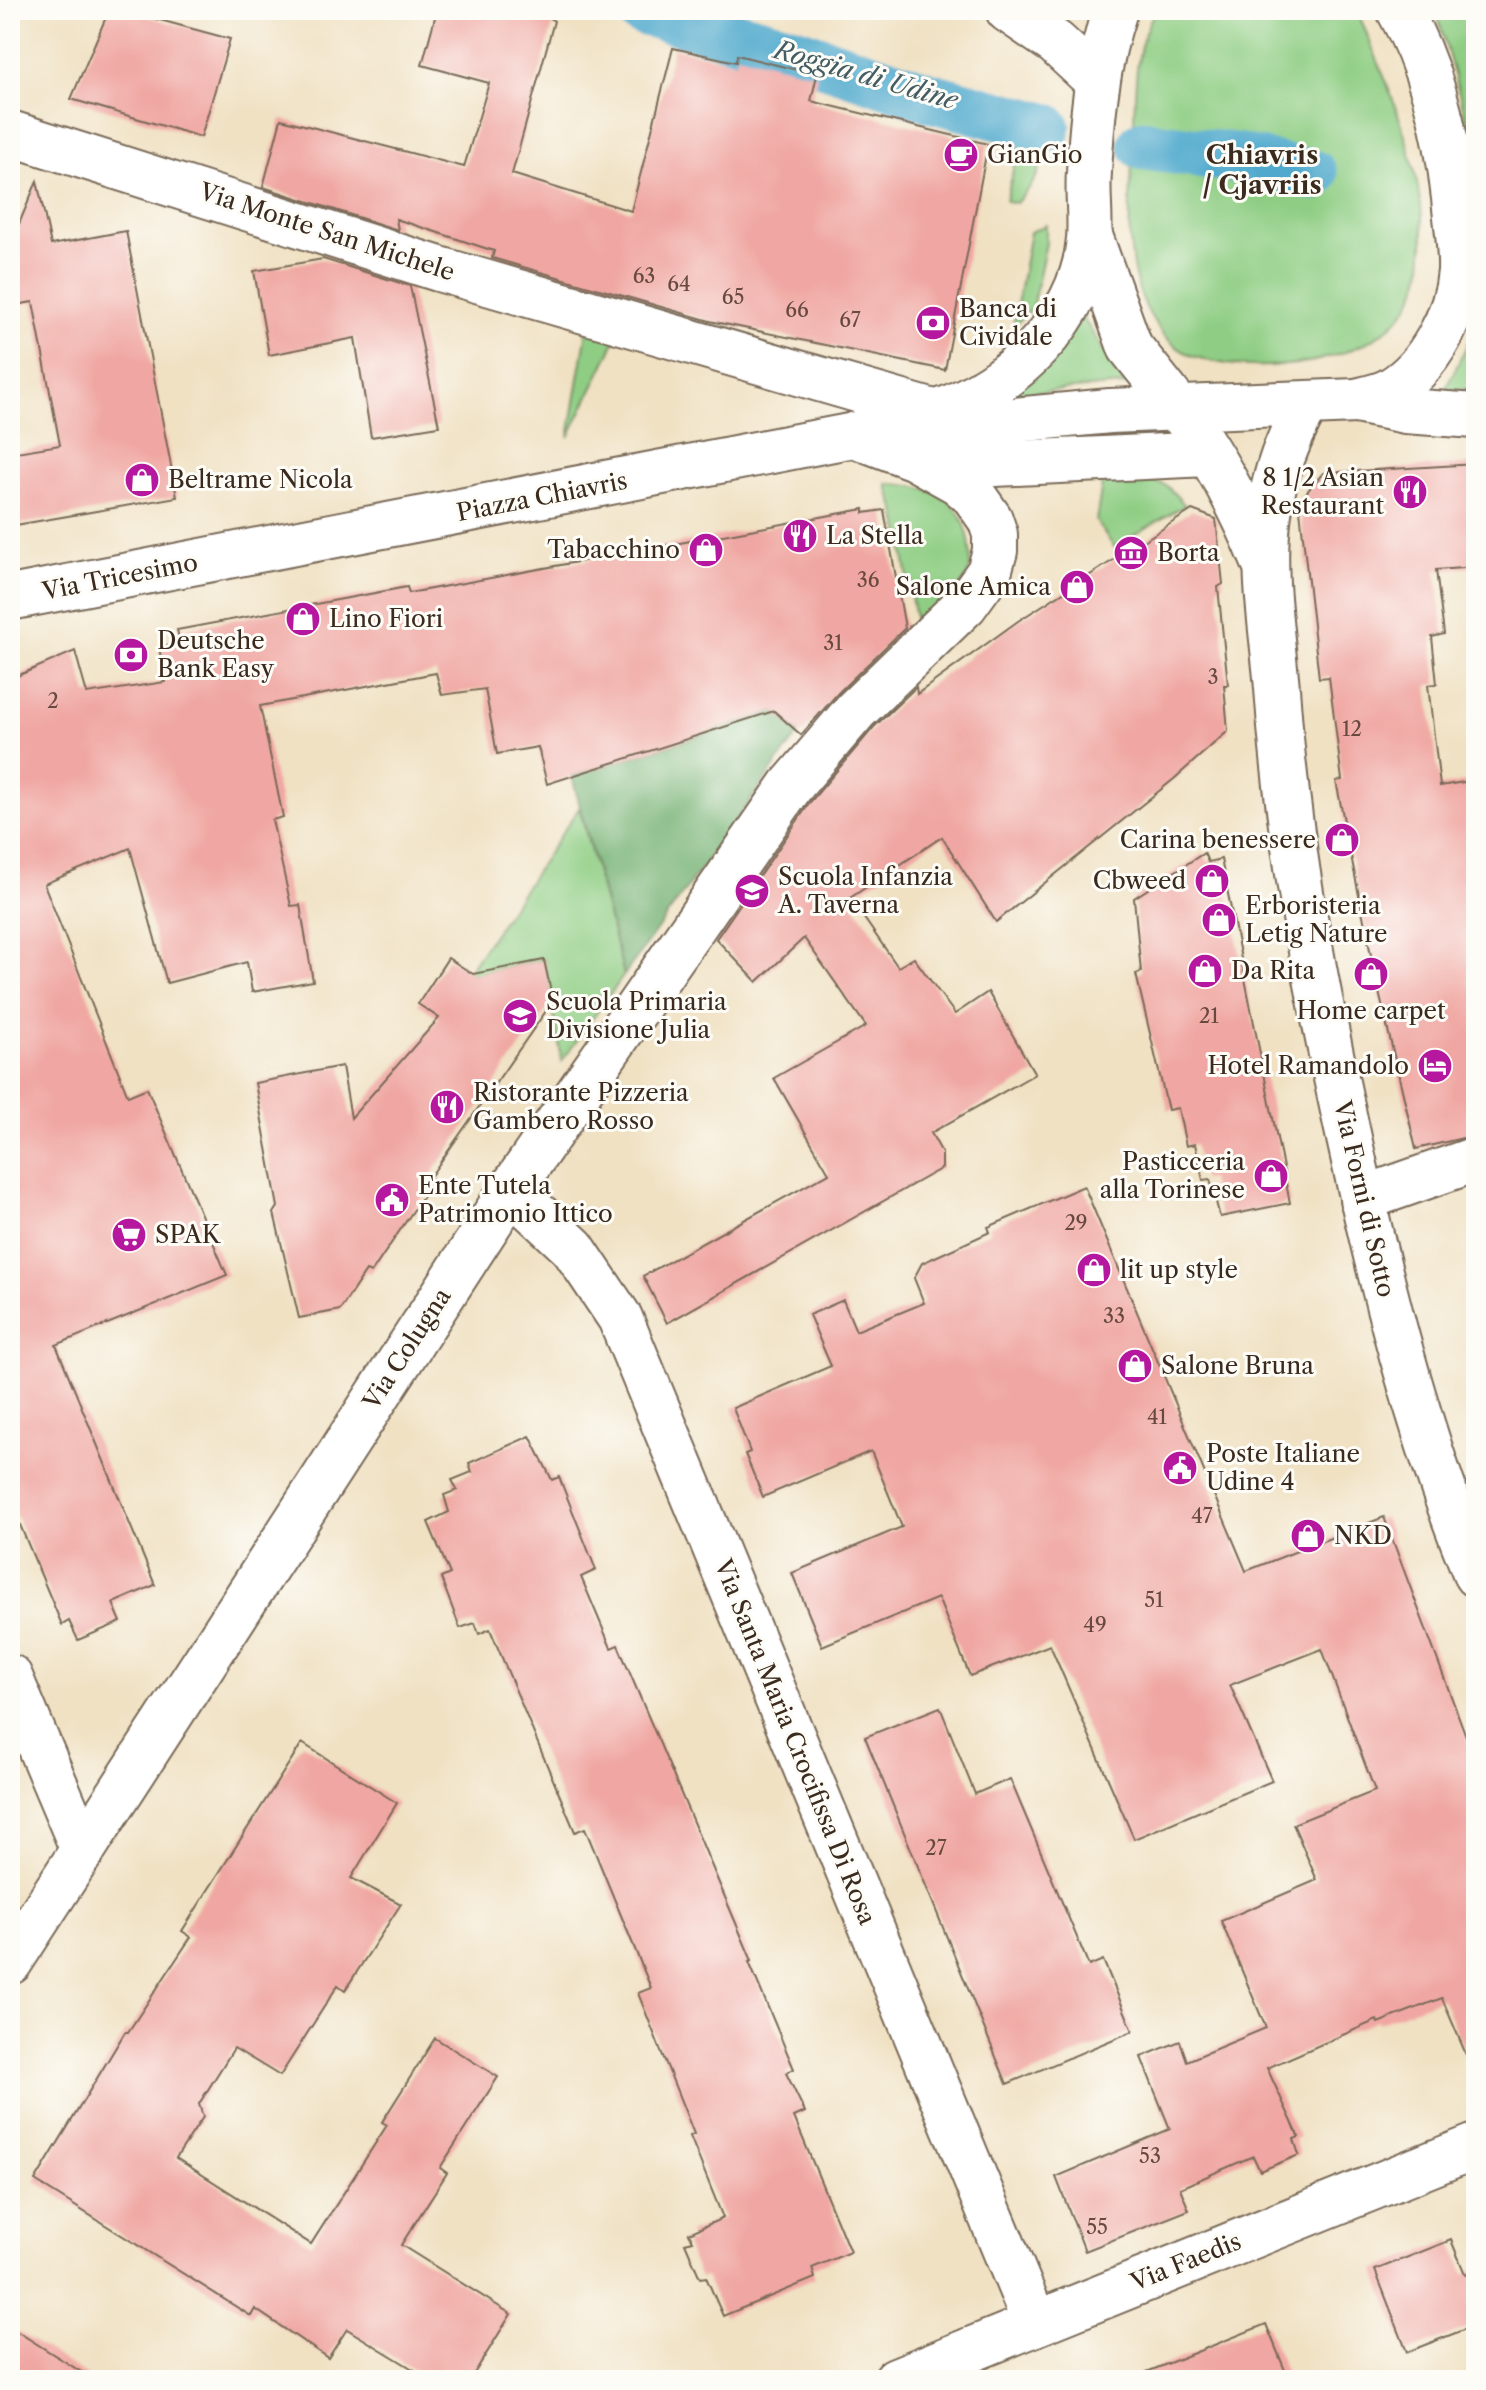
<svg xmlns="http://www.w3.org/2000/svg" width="1486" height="2390" font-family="'Libre Caslon Text',serif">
	<rect width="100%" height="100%" fill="#fdfcf7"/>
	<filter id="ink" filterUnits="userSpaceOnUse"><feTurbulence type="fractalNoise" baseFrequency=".0125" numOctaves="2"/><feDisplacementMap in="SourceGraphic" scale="16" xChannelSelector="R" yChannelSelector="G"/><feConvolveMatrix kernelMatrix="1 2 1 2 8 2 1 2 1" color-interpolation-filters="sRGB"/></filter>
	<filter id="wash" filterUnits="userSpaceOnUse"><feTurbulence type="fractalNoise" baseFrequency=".006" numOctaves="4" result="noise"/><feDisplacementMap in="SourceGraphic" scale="32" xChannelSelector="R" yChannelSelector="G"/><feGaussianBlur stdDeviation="1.8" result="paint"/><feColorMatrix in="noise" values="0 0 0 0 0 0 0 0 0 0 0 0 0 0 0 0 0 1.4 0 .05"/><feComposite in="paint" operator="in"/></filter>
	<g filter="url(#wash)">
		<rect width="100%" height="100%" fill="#f0e1c3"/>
		<g fill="#8ecd83" stroke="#647c50" stroke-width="2">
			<path d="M1156,10h201c32,79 74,169 65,257 -10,94 -153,114 -226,90 -19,-6 -34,-22 -44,-39 -31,-49 -22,-117 -19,-172 3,-44 -2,-98 23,-136z"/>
			<polygon points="1436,10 1476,10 1473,143"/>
			<path d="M1021,135l19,5c5,29 -4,42 -24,63l-10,-2z"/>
			<polygon points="1046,225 1046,243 1032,308 1013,327 1030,232"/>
			<polygon points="1083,318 1125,385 1014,394"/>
			<polygon points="588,325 618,335 569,437"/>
			<polygon points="1476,327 1476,389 1445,390"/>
			<polygon points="1142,477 1167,486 1185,505 1114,547 1096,521 1103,478"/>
			<path d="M887,484c42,1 73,11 82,56 1,8 3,22 0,30 -8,24 -34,38 -54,50l-18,-106z"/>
			<polygon points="579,808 624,975 562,1061 544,960 465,976"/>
		</g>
		<polygon fill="#72b071" stroke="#566d48" stroke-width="2" points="774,711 799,733 624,975 572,776"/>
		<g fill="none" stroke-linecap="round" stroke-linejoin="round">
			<g stroke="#51aace" stroke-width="50">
				<polyline points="640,10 792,51 929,97 1046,128"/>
				<polyline points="1143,145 1243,159 1313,175"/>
			</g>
		</g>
		<g id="blocks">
			<g fill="#f0a7a3">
				<polygon points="109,10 123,10 230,39 201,137 71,99"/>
				<polygon points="437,10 536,10 554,21 512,174 631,211 673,48 736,62 737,55 817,75 811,101 988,144 945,370 710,321 492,258 494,251 396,219 398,230 263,187 281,119 464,167 489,83 422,65"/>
				<polygon points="37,181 51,245 126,231 177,497 10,526 10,453 60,445 33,302 10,306 10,245"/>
				<polygon points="323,259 410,286 439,426 371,437 355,338 269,355 254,271"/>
				<polygon points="1476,464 1476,567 1436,570 1444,634 1432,637 1437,684 1428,685 1440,786 1476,780 1476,1135 1416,1149 1375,975 1336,781 1342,780 1329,677 1319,678 1299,501 1323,473"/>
				<polygon points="864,509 864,513 884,510 905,628 839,692 801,735 774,711 547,784 538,747 497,754 485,689 442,695 436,673 260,706 283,817 272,820 291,906 300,905 313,981 252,992 247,962 167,983 130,848 44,884 128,1096 147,1088 227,1275 56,1345 155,1585 113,1603 121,1622 78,1640 69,1621 62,1625 10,1501 10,679 75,651 87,694 165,682 159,647 172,644 171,639 179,638 177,630 407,587 409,593"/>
				<polygon points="1192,510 1216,519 1223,584 1218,587 1228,685 1224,685 1228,731 1174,779 996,922 942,837 850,898 898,967 914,958 955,1014 988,992 1035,1074 931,1133 942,1153 942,1168 667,1323 643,1276 829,1173 774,1078 866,1026 804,938 757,982 716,939 811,801 874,727 916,687 917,694 1018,621"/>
				<polygon points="1204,853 1208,862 1221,859 1290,1203 1220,1217 1210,1179 1203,1180 1195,1144 1186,1146 1178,1108 1168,1110 1136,974 1141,972 1134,898"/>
				<polygon points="448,958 473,974 544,960 553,1001 430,1177 434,1180 371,1273 366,1271 340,1310 299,1318 274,1213 278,1207 255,1083 342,1066 351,1118 439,1018 418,1004"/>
				<polygon points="1084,1186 1246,1571 1384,1517 1476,1763 1476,2078 1442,1998 1378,2023 1377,2020 1267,2068 1299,2137 1294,2139 1299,2155 1260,2171 1253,2156 1180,2188 1189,2210 1085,2251 1056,2177 1170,2129 1141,2057 1180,2041 1187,2061 1266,2028 1221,1921 1317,1880 1293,1824 1375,1791 1322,1649 1230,1685 1272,1781 1134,1839 1050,1645 970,1676 938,1598 822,1646 792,1573 902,1527 871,1451 763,1497 745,1454 750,1452 733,1408 831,1366 809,1315 843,1300 856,1331 924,1303 914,1278 922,1263 990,1232 988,1227"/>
				<polygon points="530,1436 552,1480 559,1477 596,1570 581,1577 611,1648 618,1645 752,1961 749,1962 794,2069 786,2073 805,2112 794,2117 850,2252 812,2268 815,2278 723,2316 706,2277 700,2278 685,2243 693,2241 689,2233 723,2218 690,2136 694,2134 638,1993 651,1988 585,1828 575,1832 490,1629 479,1634 475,1623 460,1628 441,1578 450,1574 428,1522 449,1512 444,1495 457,1490 452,1480 472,1472 469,1463"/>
				<polygon points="940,1707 975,1794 1010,1779 1089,1966 1103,1960 1133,2031 1007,2084 865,1737"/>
				<polygon points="302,1743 397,1803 351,1878 401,1904 345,1990 338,1985 280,2076 234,2048 199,2104 203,2117 176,2158 311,2244 387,2125 382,2122 435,2038 498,2077 440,2168 447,2173 401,2245 511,2314 470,2380 431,2380 347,2329 328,2358 255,2309 251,2316 35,2181 125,2032 128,2032 191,1937 182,1931"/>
				<polygon points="1451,2240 1465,2274 1476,2269 1476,2325 1407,2352 1375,2270"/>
				<polygon points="1266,2324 1289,2380 1132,2380 1132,2378"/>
				<polygon points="10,2327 94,2380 10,2380"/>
			</g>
		</g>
	</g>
	<g filter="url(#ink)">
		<use href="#blocks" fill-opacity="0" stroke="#7a6a58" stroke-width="2"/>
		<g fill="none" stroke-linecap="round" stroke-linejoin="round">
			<defs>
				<g id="minor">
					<polyline points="10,133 439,269 937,413"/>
					<polyline points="511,1190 573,1248 620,1318 1035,2323"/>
					<polyline points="1362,1199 1476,1159"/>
					<polyline points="10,1677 83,1850"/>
					<polyline points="896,2380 1476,2146"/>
				</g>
				<g id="tertiary">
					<polyline points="933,467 1208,454"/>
					<polyline points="10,1962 511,1190 791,786 856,710 965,605 989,572 995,551 995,534 990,519 974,496 958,482 915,458 854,435"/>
				</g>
				<g id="secondary">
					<polyline points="1008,10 1056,43 1097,81"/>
					<path d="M1306,405c-18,35 -32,68 -37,108 -8,56 3,118 8,175 10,149 38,295 70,441 33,152 70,302 129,446"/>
					<path d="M1177,406c35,47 64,100 86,154"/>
				</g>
				<g id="primary">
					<polyline points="1090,236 1130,347 1177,406"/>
					<polyline points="1356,401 1405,411 1476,416"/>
					<path d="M928,428l182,-17 246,-10c12,-3 24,-5 35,-11 38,-22 66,-76 69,-119 1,-24 -4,-49 -6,-73 -7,-66 -22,-130 -55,-188"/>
					<path d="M10,598l844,-163c27,-8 56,-13 82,-22 75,-27 146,-92 153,-174 2,-22 -2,-45 0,-67 3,-54 8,-110 26,-162"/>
				</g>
			</defs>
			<use href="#minor" stroke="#7a6a58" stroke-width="48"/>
			<use href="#tertiary" stroke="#7a6a58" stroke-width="48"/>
			<use href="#secondary" stroke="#7a6a58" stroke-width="48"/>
			<use href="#primary" stroke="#7a6a58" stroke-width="48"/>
			<use href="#minor" stroke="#fff" stroke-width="44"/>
			<use href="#tertiary" stroke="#fff" stroke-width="44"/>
			<use href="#secondary" stroke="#fff" stroke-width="44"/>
			<use href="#primary" stroke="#fff" stroke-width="44"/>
		</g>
	</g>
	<defs>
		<symbol id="cafe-disc" viewBox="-11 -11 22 22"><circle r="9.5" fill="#b5179e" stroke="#fdfcf7"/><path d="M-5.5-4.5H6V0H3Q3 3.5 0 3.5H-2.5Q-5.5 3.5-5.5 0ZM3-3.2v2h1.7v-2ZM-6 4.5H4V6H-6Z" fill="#fff"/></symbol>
		<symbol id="bank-disc" viewBox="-11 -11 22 22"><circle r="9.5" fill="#b5179e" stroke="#fdfcf7"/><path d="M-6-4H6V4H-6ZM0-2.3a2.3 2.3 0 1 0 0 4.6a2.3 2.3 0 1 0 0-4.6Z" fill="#fff"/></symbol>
		<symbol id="shop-disc" viewBox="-11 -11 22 22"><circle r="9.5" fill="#b5179e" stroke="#fdfcf7"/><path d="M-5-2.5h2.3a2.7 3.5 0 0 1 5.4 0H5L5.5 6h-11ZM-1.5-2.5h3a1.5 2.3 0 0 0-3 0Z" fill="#fff"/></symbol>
		<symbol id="restaurant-disc" viewBox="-11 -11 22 22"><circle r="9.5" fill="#b5179e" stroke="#fdfcf7"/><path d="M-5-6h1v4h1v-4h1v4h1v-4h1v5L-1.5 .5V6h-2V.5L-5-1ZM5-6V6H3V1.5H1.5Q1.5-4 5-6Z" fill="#fff"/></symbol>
		<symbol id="museum-disc" viewBox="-11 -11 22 22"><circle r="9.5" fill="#b5179e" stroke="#fdfcf7"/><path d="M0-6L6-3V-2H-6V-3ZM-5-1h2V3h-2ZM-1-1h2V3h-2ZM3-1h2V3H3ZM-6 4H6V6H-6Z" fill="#fff"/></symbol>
		<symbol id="school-disc" viewBox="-11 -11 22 22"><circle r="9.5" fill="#b5179e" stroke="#fdfcf7"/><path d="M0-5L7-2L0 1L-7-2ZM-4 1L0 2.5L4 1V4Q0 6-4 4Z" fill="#fff"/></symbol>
		<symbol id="hotel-disc" viewBox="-11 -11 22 22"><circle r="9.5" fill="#b5179e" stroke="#fdfcf7"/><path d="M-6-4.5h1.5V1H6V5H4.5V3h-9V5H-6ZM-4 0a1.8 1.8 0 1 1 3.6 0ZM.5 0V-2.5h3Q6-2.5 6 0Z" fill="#fff"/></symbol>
		<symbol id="civic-disc" viewBox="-11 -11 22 22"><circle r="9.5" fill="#b5179e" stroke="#fdfcf7"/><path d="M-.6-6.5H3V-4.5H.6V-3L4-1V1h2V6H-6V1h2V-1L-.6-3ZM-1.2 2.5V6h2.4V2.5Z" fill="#fff"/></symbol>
		<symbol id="supermarket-disc" viewBox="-11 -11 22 22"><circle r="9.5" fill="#b5179e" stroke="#fdfcf7"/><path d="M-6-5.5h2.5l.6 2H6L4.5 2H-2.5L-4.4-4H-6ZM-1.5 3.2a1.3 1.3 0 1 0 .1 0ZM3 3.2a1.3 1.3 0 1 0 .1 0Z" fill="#fff"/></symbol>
	</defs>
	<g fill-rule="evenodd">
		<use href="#cafe-disc" x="941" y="135" width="40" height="40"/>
		<use href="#bank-disc" x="913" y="303" width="40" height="40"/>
		<use href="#shop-disc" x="122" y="460" width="40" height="40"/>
		<use href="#restaurant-disc" x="1390" y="472" width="40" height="40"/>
		<use href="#restaurant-disc" x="780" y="516" width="40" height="40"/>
		<use href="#shop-disc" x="686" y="530" width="40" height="40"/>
		<use href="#museum-disc" x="1111" y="533" width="40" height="40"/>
		<use href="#shop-disc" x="1057" y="567" width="40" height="40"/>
		<use href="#shop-disc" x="283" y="599" width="40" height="40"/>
		<use href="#bank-disc" x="111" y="635" width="40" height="40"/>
		<use href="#shop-disc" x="1322" y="820" width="40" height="40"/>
		<use href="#shop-disc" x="1192" y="861" width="40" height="40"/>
		<use href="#school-disc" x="732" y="871" width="40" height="40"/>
		<use href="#shop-disc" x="1199" y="900" width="40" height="40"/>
		<use href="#shop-disc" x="1185" y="951" width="40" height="40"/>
		<use href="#shop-disc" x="1351" y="954" width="40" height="40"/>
		<use href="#school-disc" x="500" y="996" width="40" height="40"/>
		<use href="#hotel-disc" x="1415" y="1046" width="40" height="40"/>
		<use href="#restaurant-disc" x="427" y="1087" width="40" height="40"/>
		<use href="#shop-disc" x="1251" y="1156" width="40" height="40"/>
		<use href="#civic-disc" x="372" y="1180" width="40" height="40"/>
		<use href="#supermarket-disc" x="109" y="1215" width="40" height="40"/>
		<use href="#shop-disc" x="1074" y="1250" width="40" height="40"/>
		<use href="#shop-disc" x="1115" y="1346" width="40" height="40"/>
		<use href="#civic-disc" x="1160" y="1448" width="40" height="40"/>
		<use href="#shop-disc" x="1288" y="1516" width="40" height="40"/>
	</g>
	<g text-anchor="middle" stroke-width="6" stroke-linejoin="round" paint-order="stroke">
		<g font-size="20" fill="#68493f">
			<text x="644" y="283">63</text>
			<text x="679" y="291">64</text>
			<text x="733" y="304">65</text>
			<text x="797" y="317">66</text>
			<text x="850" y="327">67</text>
			<text x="868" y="587">36</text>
			<text x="833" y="650">31</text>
			<text x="1213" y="684">3</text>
			<text x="53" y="708">2</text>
			<text x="1352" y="736">12</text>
			<text x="1209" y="1023">21</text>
			<text x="1076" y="1230">29</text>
			<text x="1114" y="1323">33</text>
			<text x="1157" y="1424">41</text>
			<text x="1202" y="1523">47</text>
			<text x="1154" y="1607">51</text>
			<text x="1095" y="1632">49</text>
			<text x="936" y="1855">27</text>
			<text x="1150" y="2163">53</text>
			<text x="1097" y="2234">55</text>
		</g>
		<g font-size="24" fill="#3b2a1e" stroke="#fdfcf7" text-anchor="start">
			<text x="987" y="163">GianGio</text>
			<text x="959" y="317">Banca di<tspan x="959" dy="28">Cividale</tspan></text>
			<text x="1384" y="486" text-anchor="end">8 1/2 Asian<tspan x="1384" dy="28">Restaurant</tspan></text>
			<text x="168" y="488">Beltrame Nicola</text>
			<text x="826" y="544">La Stella</text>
			<text x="680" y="558" text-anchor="end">Tabacchino</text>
			<text x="1157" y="561">Borta</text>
			<text x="1051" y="595" text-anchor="end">Salone Amica</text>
			<text x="329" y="627">Lino Fiori</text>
			<text x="157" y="649">Deutsche<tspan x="157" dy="28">Bank Easy</tspan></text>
			<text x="1316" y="848" text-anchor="end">Carina benessere</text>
			<text x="778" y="885">Scuola Infanzia<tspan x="778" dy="28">A. Taverna</tspan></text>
			<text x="1186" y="889" text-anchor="end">Cbweed</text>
			<text x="1245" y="914">Erboristeria<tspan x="1245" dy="28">Letig Nature</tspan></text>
			<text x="1231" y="979">Da Rita</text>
			<text x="546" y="1010">Scuola Primaria<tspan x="546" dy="28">Divisione Julia</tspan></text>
			<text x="1371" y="1019" text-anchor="middle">Home carpet</text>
			<text x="1409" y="1074" text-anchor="end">Hotel Ramandolo</text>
			<text x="473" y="1101">Ristorante Pizzeria<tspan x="473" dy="28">Gambero Rosso</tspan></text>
			<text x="1245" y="1170" text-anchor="end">Pasticceria<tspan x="1245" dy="28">alla Torinese</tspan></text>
			<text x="418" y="1194">Ente Tutela<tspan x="418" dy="28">Patrimonio Ittico</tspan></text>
			<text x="155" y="1243">SPAK</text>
			<text x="1120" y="1278">lit up style</text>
			<text x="1161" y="1374">Salone Bruna</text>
			<text x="1206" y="1462">Poste Italiane<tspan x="1206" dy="28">Udine 4</tspan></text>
			<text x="1334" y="1544">NKD</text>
		</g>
		<g font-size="24" fill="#3b2a1e" stroke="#fdfcf7">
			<text transform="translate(327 232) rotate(18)" y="8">Via Monte San Michele</text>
			<text transform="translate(542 497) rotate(-11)" y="8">Piazza Chiavris</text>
			<text transform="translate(120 577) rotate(-11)" y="8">Via Tricesimo</text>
			<text transform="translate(1364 1199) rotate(77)" y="8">Via Forni di Sotto</text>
			<text transform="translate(407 1349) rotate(-57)" y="8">Via Colugna</text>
			<text transform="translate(795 1742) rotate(68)" y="8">Via Santa Maria Crocifissa Di Rosa</text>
			<text transform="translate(1186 2262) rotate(-22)" y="8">Via Faedis</text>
		</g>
		<g font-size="26" font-style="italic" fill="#445d64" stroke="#fdfcf7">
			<text transform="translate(866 75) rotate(16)" y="9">Roggia di Udine</text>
		</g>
		<g font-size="26" font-weight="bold" fill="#3b2a1e" stroke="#fdfcf7">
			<text x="1262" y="164">Chiavris<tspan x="1262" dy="30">/ Cjavriis</tspan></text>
		</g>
	</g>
	<rect width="1486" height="2390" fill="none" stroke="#fdfcf7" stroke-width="40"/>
</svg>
